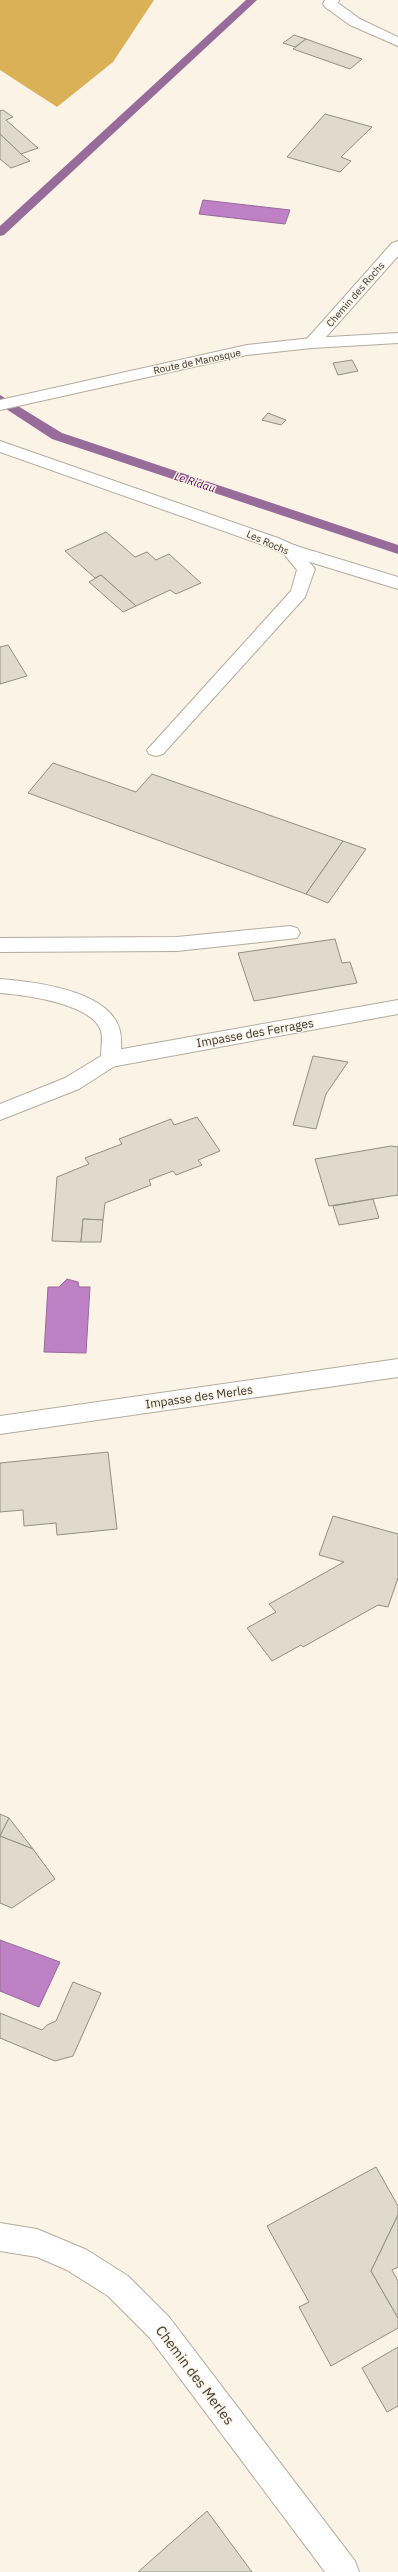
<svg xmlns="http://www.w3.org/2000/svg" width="398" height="2572" font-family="'IBM Plex Sans',sans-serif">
	<rect width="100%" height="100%" fill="#faf3e6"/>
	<polygon fill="#dab156" points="0,0 154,0 113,62 57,107 0,70"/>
	<g fill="#bf81c6" stroke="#976b9a">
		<polygon points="203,200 290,210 285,224 199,214"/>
		<polygon points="67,1279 78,1282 79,1287 90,1287 86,1353 44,1352 48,1287 59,1287"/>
		<polygon points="0,1940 60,1962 39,2007 0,1991"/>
	</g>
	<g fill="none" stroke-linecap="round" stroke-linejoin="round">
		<g fill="#976b9a" fill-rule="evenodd">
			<polygon points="246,0 257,0 4,235 0,236 0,226"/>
			<polygon points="0,395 62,433 398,545 398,554 52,439 0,405"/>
		</g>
	</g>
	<g fill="#e0d9cc" stroke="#948e82">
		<polygon points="294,35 306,39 295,47 283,43"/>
		<polygon points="306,39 362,59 350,69 293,49"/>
		<polygon points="3,110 13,117 6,120 38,148 21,154 0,134 0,111"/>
		<polygon points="325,114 372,127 341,157 351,161 340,172 287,157"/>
		<polygon points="0,134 21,154 30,161 11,168 0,159"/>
		<polygon points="352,360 358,371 338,375 333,363"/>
		<polygon points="268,413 286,420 281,425 262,420"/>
		<polygon points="106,532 135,557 147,552 156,560 169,554 201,583 176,594 170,590 136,606 101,575 95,578 65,551"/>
		<polygon points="101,575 136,606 123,612 89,582"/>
		<polygon points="8,645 27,676 0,684 0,647"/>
		<polygon points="53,763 136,792 152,774 343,841 306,894 28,793"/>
		<polygon points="343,841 366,849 328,903 306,894"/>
		<polygon points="335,939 342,963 350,962 357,983 254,1001 238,953"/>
		<polygon points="313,1056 348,1062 326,1094 316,1129 293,1125"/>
		<polygon points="197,1117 220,1151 198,1160 202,1165 176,1175 173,1171 149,1180 151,1185 105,1203 103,1220 83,1219 81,1242 52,1241 57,1177 89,1164 85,1158 122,1144 119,1139 171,1119 174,1125"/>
		<polygon points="391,1146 398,1147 398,1195 329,1206 315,1159"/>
		<polygon points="373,1199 379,1218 339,1225 333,1206"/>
		<polygon points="83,1219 103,1220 101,1242 81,1242"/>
		<polygon points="108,1452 117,1529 57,1535 56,1523 24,1526 23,1510 0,1512 0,1463"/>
		<polygon points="333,1516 398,1534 398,1578 388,1607 378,1605 303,1647 301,1645 272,1661 247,1628 276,1612 269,1604 344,1562 319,1555"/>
		<polygon points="0,1814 9,1818 0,1836"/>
		<polygon points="9,1818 33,1849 0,1836"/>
		<polygon points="0,1836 33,1849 55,1879 12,1908 0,1903"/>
		<polygon points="73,1982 101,1993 73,2056 55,2061 0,2038 0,2013 42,2030 47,2025 56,2021"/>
		<polygon points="376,2167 398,2206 398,2215 371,2271 398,2318 398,2328 331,2366 299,2307 309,2302 267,2226"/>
		<polygon points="398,2215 398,2267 392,2270 398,2281 398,2318 371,2271"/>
		<polygon points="398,2347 398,2406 387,2412 362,2368"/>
		<polygon points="207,2511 252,2572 138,2572"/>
	</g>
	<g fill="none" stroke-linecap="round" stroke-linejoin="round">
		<defs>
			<g id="lane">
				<polygon points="290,544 398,577 398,589 284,554 281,550 284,546"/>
				<polygon points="290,926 297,928 300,933 297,938 177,951 0,952 0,938 177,937"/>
			</g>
			<g id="street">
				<polygon points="325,0 339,0 338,3 360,19 398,37 398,46 350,25 325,7 323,4"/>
				<polygon points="398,241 398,256 318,346 306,346 304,343 306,340 392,243"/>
				<polygon points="0,441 278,538 296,546 315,569 305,597 163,754 156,756 149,754 147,750 291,591 297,570 284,554 266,546 0,452"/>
				<polygon points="398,1000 398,1014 111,1067 104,1064 101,1059 104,1054 111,1051"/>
				<polygon points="398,1359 398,1377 0,1434 0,1416"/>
				<polygon points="0,2223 37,2229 87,2250 128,2276 169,2317 355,2561 359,2572 325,2572 149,2337 108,2296 67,2270 37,2257 0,2251"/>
			</g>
			<g id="secondary">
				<polygon points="398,333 398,343 312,348 247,355 0,410 0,400 247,345 312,338"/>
				<path d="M0,979c37,3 121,12 121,61 0,9 1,17 -3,24l-39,25 -79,31v-16l65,-26 36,-22c0,-7 2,-18 0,-25 -9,-28 -77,-36 -101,-38z"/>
			</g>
		</defs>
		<use href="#lane" stroke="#b2ac9f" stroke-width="2"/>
		<use href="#street" stroke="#b2ac9f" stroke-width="2"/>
		<use href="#secondary" stroke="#b2ac9f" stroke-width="2"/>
		<use href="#lane" fill="#fff" fill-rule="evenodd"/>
		<use href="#street" fill="#fff" fill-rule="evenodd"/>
		<use href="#secondary" fill="#fff" fill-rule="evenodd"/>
	</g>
	<g text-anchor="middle" stroke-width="3" stroke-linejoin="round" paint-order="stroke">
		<g font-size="10" fill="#3a3732" stroke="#faf3e6">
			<text transform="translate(355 294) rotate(-49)" y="4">Chemin des Rochs</text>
			<text transform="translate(197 361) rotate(-12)" y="4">Route de Manosque</text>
			<text transform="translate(268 542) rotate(24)" y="4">Les Rochs</text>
		</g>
		<g font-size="11" font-style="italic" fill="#580861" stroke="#faf3e6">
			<text transform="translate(195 482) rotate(18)" y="4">Le Ridau</text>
		</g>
		<g font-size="12" fill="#3a3732" stroke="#faf3e6">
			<text transform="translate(255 1033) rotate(-10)" y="4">Impasse des Ferrages</text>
			<text transform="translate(199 1397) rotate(-8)" y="4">Impasse des Merles</text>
		</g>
		<g font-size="14" fill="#3a3732" stroke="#faf3e6">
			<text transform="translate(195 2375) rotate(53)" y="5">Chemin des Merles</text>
		</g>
	</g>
</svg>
